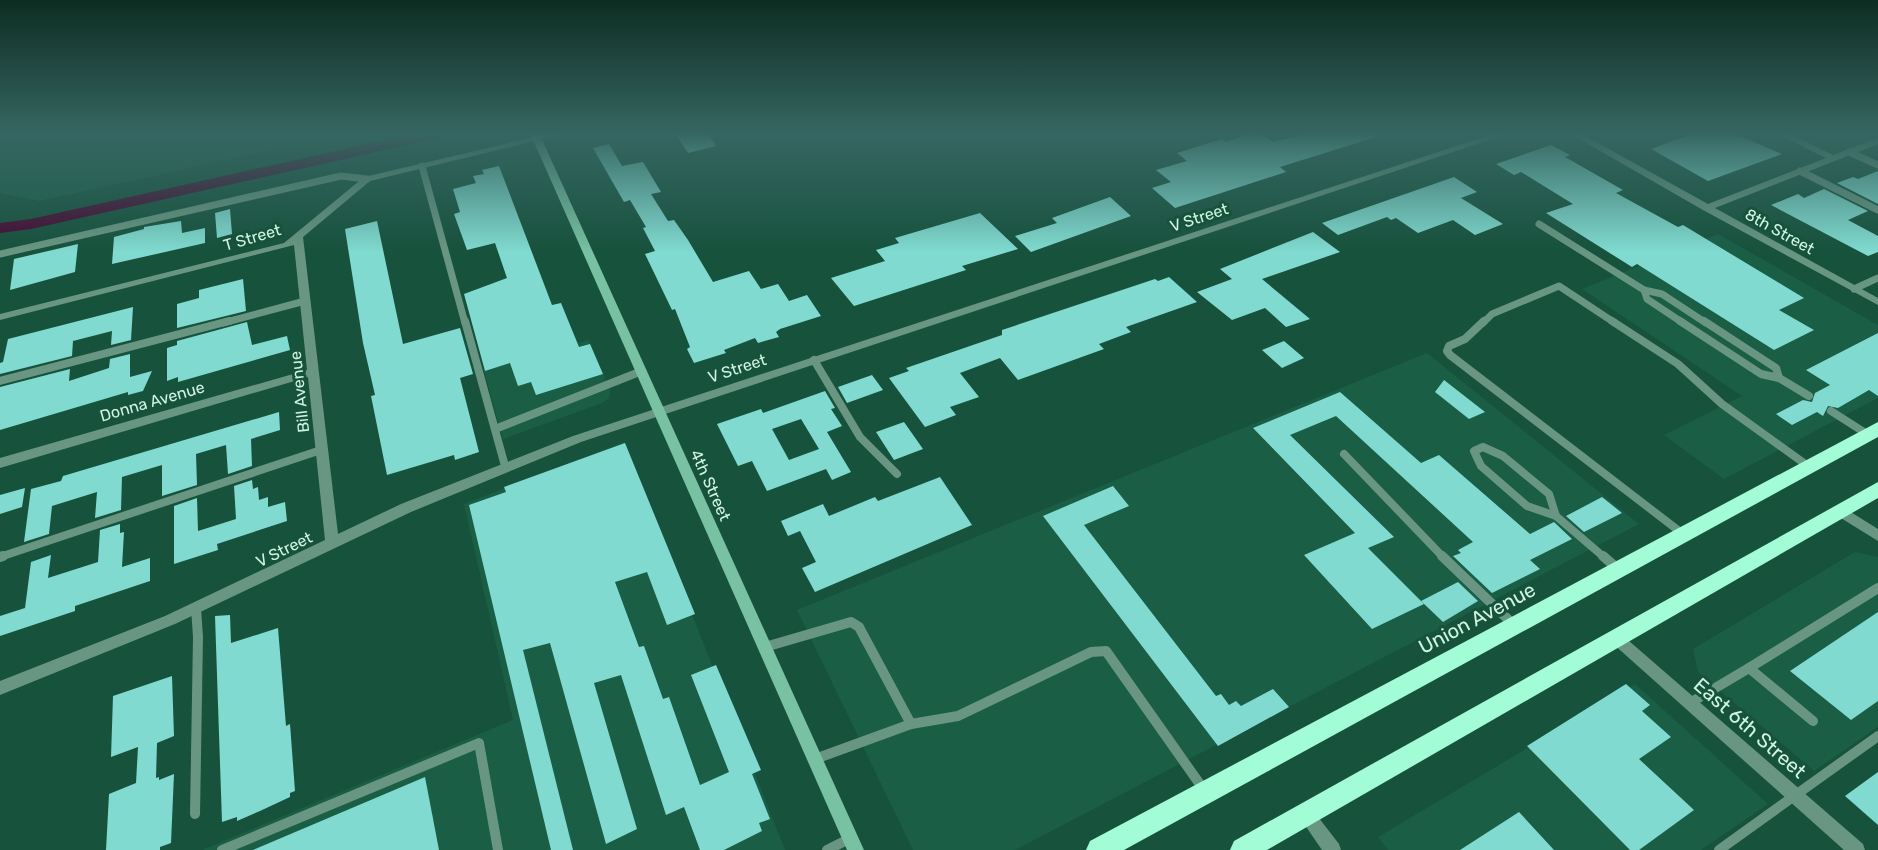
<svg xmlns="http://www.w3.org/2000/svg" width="1878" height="850" font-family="Rubik,sans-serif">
	<rect width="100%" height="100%" fill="#17523d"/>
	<g fill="#1a5e46">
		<polygon points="0,133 350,133 39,201 0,193"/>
		<polygon points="1718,234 1878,325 1878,398 1724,479 1664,435 1742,396 1582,289"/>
		<polygon points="589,340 610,391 609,398 602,403 503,439 484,371"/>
		<polygon points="1427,353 1639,524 1015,850 913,850 797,610"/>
		<polygon points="624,442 785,850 202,850 513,720 464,504"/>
		<polygon points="1855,552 1878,557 1878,727 1814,771 1698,672 1693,649"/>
		<polygon points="1635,684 1768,804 1701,850 1388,850 1378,837"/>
	</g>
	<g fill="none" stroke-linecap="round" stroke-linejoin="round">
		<polygon fill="#470933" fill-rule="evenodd" points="416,133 446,133 439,138 31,229 0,233 0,223 31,219"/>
	</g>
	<g fill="#80dacf" fill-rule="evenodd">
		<polygon points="675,133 708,133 716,146 688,153"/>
		<polygon points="1252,133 1260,133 1273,142 1310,133 1375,133 1376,137 1280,167 1286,172 1175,208 1152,188 1171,182 1156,170 1187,161 1177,153 1222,139 1226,142"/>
		<polygon points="1694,133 1733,133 1782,154 1708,181 1651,149"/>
		<polygon points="609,144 622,166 643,162 661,192 651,194 668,221 674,220 688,240 713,282 749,271 761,289 778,284 789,301 807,295 821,316 780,329 776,332 779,337 758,343 755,338 724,350 726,353 694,363 687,349 690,347 675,309 672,310 645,254 655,251 643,228 646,227 630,200 624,202 593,148"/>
		<polygon points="1551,145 1570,155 1565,157 1623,190 1616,193 1678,227 1683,225 1804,298 1779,310 1814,330 1774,350 1637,264 1632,267 1546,213 1573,204 1521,172 1514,175 1496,164"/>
		<polygon points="499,166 552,305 561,303 579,347 590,344 603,374 536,395 531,382 518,386 510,363 485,371 464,294 507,278 495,243 467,250 454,214 460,212 453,189 476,183 473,176 484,174 482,170"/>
		<polygon points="1878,171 1878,204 1837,183 1853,177 1858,179"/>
		<polygon points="1454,177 1477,192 1461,198 1503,224 1475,235 1453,220 1418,233 1396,218 1391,220 1387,217 1338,235 1322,223"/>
		<polygon points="1824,189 1868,211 1848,220 1878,236 1878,252 1868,256 1771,205 1798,194 1804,198"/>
		<polygon points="1110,197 1131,216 1031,252 1015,236 1057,223 1052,218"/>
		<polygon points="230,209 232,234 217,238 215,213"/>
		<polygon points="980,213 1018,249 962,266 966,270 854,306 831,278 885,261 876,250 899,243 895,238"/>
		<polygon points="181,221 182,233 205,228 205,243 112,264 114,237 144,229 144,227"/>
		<polygon points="377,221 403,344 460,328 473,374 460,378 479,452 455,460 454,455 387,475 371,396 375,395 363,343 345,229"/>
		<polygon points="1313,232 1340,252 1262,279 1310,319 1286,327 1265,308 1232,320 1197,292 1232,279 1220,269"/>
		<polygon points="78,244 75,272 10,290 14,259"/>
		<polygon points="1169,277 1197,302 1126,327 1131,332 1099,344 1104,349 1018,380 1000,358 960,373 979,397 950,407 956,415 925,427 889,378 909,371 906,368 1002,335 1002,330 1155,279 1158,281"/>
		<polygon points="243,279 246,311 177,328 177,304 199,298 199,290"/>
		<polygon points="133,307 131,340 111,345 112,331 73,341 72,356 0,374 0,363 3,362 8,339"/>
		<polygon points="247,322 252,345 287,336 290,350 178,382 178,377 167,381 167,348 177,345 177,341"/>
		<polygon points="1878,333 1878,396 1869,390 1838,408 1828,406 1823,416 1817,412 1792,425 1776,414 1803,400 1812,402 1815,393 1830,385 1806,370"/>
		<polygon points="1284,341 1304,358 1282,368 1262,350"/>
		<polygon points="130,354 130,377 152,371 143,391 128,395 128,392 0,430 0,387 70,369 69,381 109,368 110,359"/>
		<polygon points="872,375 883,390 847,403 838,387"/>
		<polygon points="1444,380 1485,412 1469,419 1435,392"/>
		<path d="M825,391l10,17 -4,1 11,17 -15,6 24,40 -19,8 -6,-11 -59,22 -15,-30 -14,5 -21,-42 44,-15 2,4zM801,419l18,30 -30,11 -17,-31z"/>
		<polygon points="1340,392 1421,463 1439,455 1530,534 1554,522 1572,539 1530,560 1540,569 1492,593 1453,556 1461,553 1458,550 1473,542 1336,416 1290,435 1394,537 1368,548 1424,604 1372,629 1304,555 1355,533 1253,428"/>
		<polygon points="279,412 280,430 251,439 252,466 228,474 226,445 196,454 197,485 162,496 162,465 122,477 121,510 95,518 97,492 52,506 49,534 24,542 31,489 61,481 63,476"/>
		<polygon points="904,422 923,449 894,460 876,432"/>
		<polygon points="625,443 695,614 667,625 647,572 615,582 639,647 644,646 663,699 669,697 700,785 729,772 691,675 716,665 761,770 752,774 770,819 759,823 762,831 724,850 700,850 684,807 666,815 621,675 594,683 637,829 606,844 550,643 523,650 573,850 551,850 469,505 506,492 504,487"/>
		<polygon points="940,477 972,525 815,592 802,568 816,562 800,531 788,536 781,521 823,504 829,516 875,497 878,501"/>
		<polygon points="252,480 253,489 258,487 259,500 268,497 268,507 285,502 287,521 217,544 218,550 174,564 174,506 197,498 198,531 236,519 234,486"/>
		<polygon points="1113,486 1129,506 1084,525 1216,696 1221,694 1229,705 1236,701 1241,706 1273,689 1289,707 1218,746 1043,516"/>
		<polygon points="25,488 22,507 0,514 0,495"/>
		<polygon points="1602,497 1622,513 1584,532 1566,516"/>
		<polygon points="120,524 120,533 124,532 122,567 150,558 150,581 75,606 75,611 0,636 0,616 25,608 31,562 51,555 48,578 98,562 100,530"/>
		<polygon points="1458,582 1478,601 1443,622 1421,601"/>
		<polygon points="1878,612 1878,701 1851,720 1790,671"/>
		<polygon points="230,615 231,643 278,628 286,726 290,724 295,791 290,793 290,797 260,811 237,821 237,817 222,822 215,616"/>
		<polygon points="172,676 174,736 157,743 156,778 159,777 159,780 174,774 171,843 160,847 160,850 106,850 109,794 136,783 138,747 111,757 113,696"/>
		<polygon points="1626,684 1650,705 1642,711 1671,737 1639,759 1694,810 1639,850 1630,850 1527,746"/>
		<polygon points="1878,772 1878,825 1845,796"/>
		<polygon points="425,777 439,850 253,850"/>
		<polygon points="1519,812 1554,850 1460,850"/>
	</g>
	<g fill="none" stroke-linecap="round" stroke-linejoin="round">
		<g stroke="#699682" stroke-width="7">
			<polyline points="1849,152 1878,165"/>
			<polyline points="422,166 465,323"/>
			<polyline points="1800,171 1878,210"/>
			<polyline points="1539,224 1644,290 1662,294 1706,323"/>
			<polyline points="0,254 341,176 367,179"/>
			<polyline points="1854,289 1878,278"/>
			<polyline points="1644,290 1647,299 1683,323"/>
			<polyline points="223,323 305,301"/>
			<polyline points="1483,323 1492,314 1559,286 1615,323"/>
		</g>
		<g stroke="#699682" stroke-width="8">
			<polyline points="465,321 505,466"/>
			<polyline points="1484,321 1465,339 1449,346 1447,351 1450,355 1683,534"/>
			<polyline points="1612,321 1678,364 1722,404 1808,466"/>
			<polyline points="1680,321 1761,374 1779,378 1809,396"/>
			<polyline points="1704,321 1776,368 1779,378"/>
			<polyline points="814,360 860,437 897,474"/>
			<polyline points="0,381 229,321"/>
			<polyline points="1831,411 1867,434"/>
			<polyline points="495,429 642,371"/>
			<polygon points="1483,447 1503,456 1549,494 1556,516 1527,506 1481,466 1474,451"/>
			<polyline points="1344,454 1444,558"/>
			<polyline points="1556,516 1605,558"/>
			<polyline points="0,557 321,450"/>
		</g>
		<g stroke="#699682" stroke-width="10">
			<polyline points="1442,556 1514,625"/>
			<polyline points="1603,556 1618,569"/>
			<polyline points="0,557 3,556"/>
			<polyline points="765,647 851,622 859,627 911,724"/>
			<polyline points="1749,668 1878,588"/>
			<polyline points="1690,703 1749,668 1813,721"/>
			<polyline points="815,759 911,724 958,716 1091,652 1106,651 1204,790"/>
			<polyline points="195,814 198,637 196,608"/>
			<polyline points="222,850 479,743 498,850"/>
			<polyline points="827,850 851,838"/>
			<polyline points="1719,850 1878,736"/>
		</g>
		<g fill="#699682" fill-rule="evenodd">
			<polygon points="551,133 568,133 370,181 303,237 338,534 401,504 573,436 1496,133 1510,133 581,442 411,512 175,624 0,695 0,681 165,616 325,540 308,377 0,468 0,458 307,370 294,245 0,320 0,314 284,243 364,177"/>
			<polygon points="1569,133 1580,133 1708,204 1826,158 1776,133 1788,133 1833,155 1878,138 1878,144 1715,208 1878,298 1878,305 1703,210"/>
			<polygon points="1841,506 1878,529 1878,541 1836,515 1835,511 1836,507"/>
			<polygon points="1616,632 1621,634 1863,844 1865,850 1844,850 1611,642 1609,638 1611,634"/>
			<polygon points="1306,807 1312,809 1339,844 1341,850 1322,850 1298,815 1300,809"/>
		</g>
		<polygon fill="#78c1a2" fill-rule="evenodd" points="530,133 539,133 864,850 847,850"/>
		<g fill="#a2fdd6" fill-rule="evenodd">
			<polygon points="1878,422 1878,437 1124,850 1086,850 1090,841"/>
			<polygon points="1878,482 1878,498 1267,850 1230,850 1234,841"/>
		</g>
	</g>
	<linearGradient id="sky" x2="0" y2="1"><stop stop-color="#0d2d22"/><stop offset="0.53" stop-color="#366662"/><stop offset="1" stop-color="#366662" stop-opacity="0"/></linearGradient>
	<rect width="1878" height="252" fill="url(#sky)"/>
	<g text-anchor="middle" stroke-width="6" stroke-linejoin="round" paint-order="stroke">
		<g font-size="16" fill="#d0f5e3" stroke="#17523d">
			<text transform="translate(1199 217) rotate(-18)" y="6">V Street</text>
			<text transform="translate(1780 231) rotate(29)" y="6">8th Street</text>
			<text transform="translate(252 237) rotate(-16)" y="6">T Street</text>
			<text transform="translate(737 368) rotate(-18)" y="6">V Street</text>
			<text transform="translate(299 392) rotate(-96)" y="6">Bill Avenue</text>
			<text transform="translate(152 401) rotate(-16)" y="6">Donna Avenue</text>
			<text transform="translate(711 485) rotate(66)" y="6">4th Street</text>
			<text transform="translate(284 549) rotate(-26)" y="6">V Street</text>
		</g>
		<g font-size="20" fill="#d0f5e3" stroke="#17523d">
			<text transform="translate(1477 618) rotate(-28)" y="7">Union Avenue</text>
			<text transform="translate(1750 728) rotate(41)" y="7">East 6th Street</text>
		</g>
	</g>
</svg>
